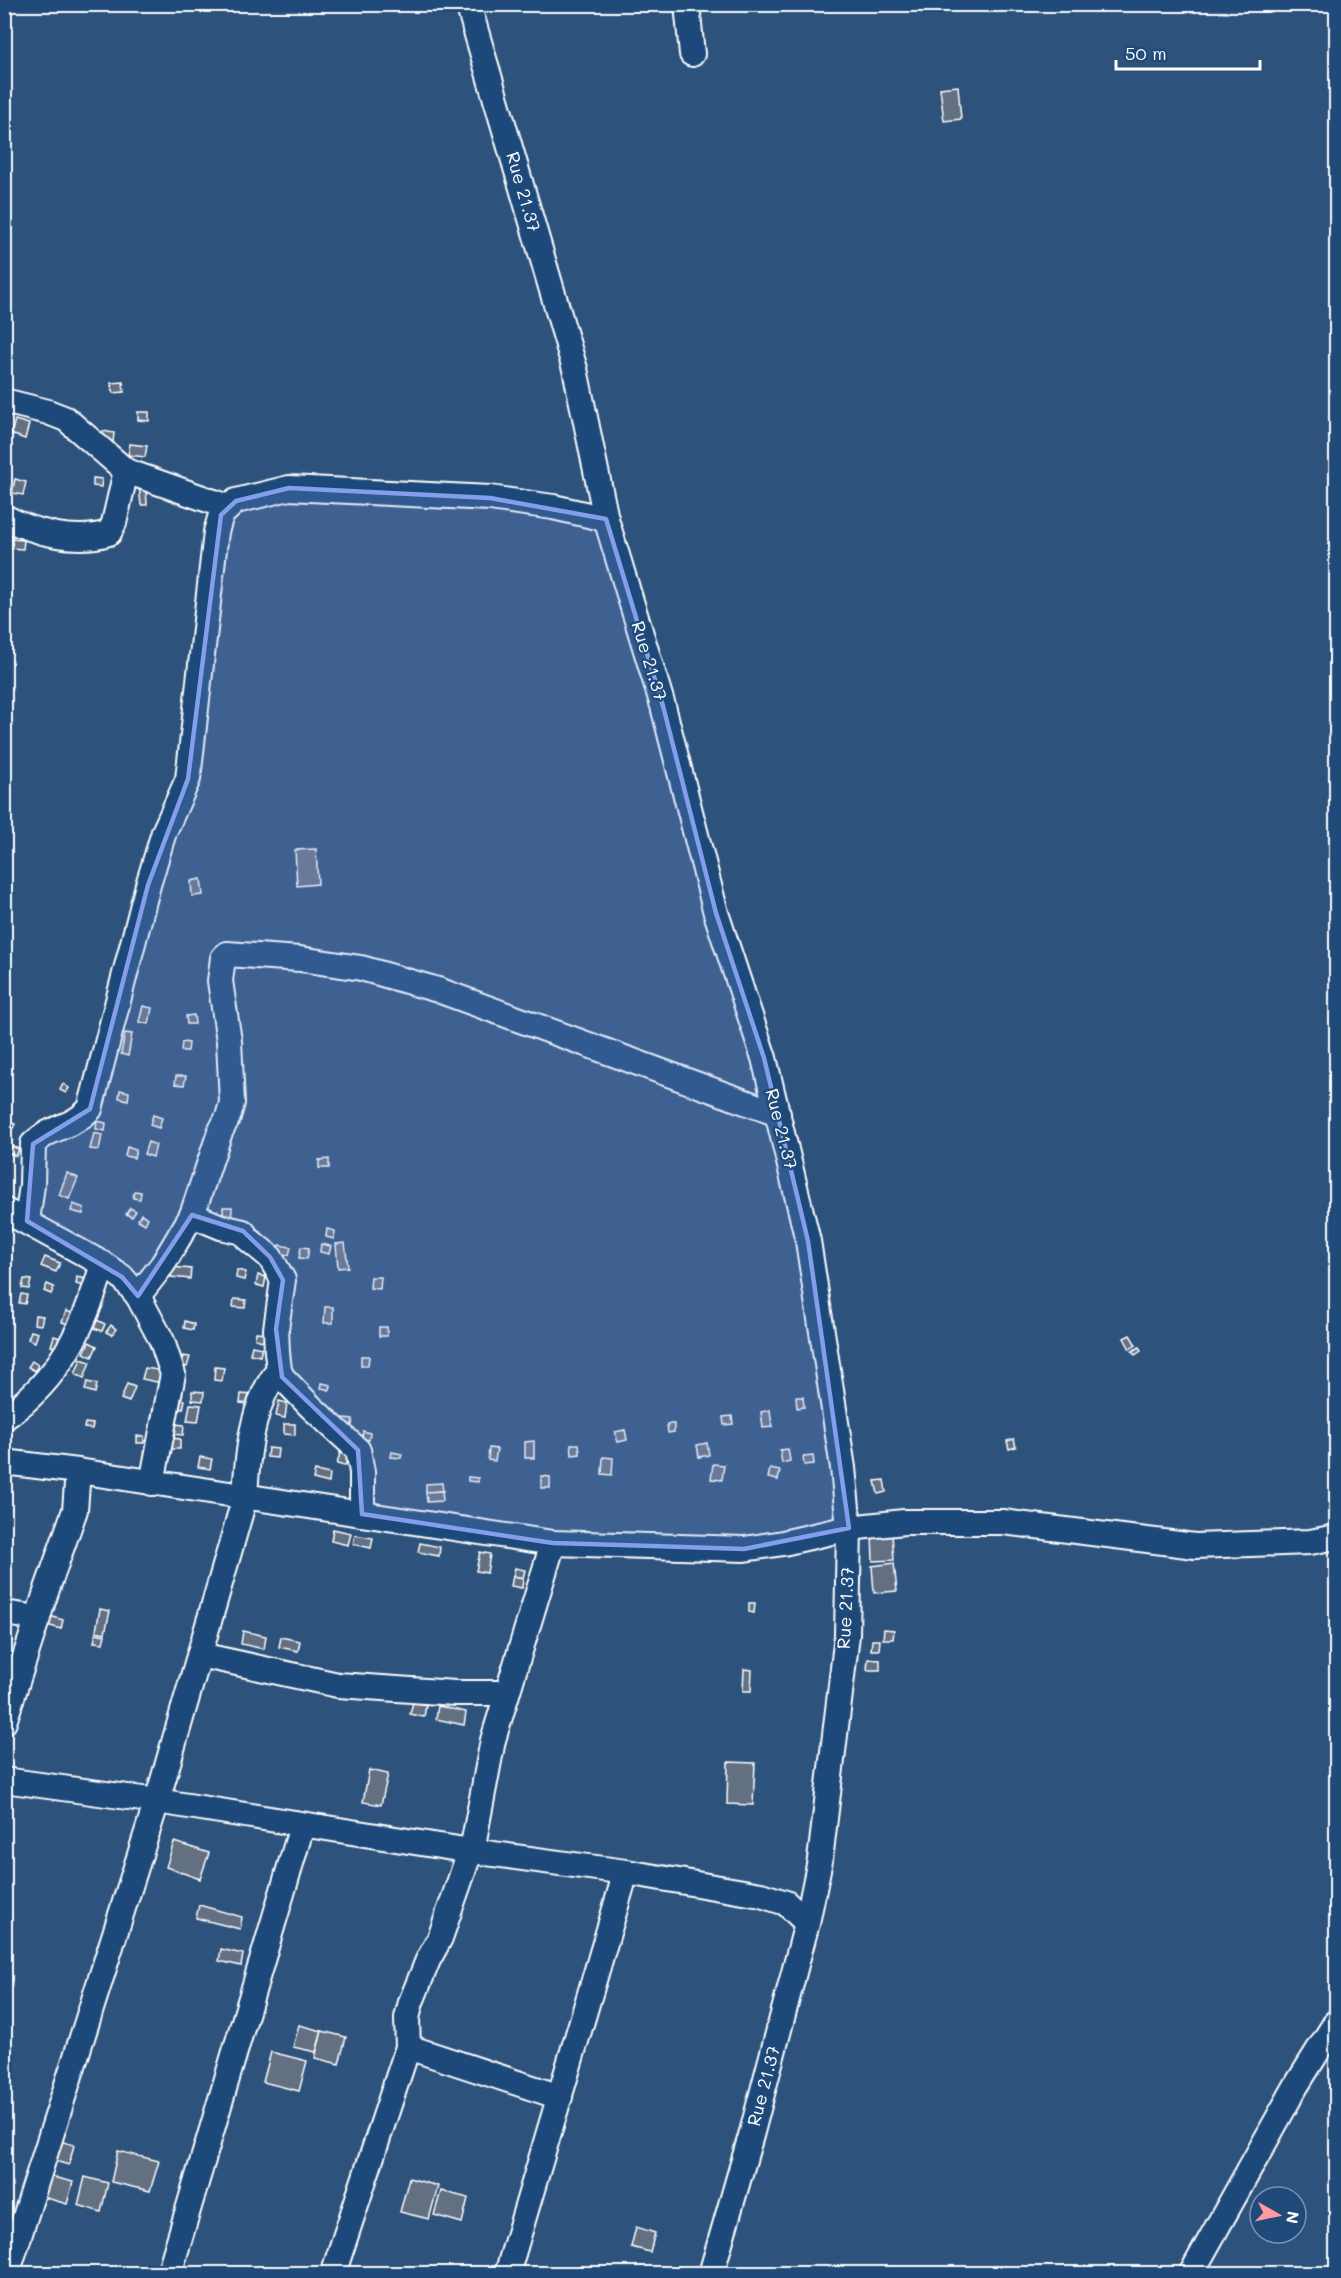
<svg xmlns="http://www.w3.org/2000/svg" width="1341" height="2278" font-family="Mali,sans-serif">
	<rect width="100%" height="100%" fill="#2d527c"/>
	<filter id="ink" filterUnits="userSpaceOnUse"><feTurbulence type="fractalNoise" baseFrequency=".0167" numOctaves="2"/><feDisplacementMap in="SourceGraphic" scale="12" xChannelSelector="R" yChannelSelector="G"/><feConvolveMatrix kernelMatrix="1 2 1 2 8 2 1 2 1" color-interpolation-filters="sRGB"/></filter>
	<g filter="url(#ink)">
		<g fill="#637082" stroke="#fff" stroke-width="1.5">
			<polygon points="958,86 961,119 944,121 940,88"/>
			<polygon points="123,382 124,392 113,393 111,383"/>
			<polygon points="138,412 149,412 149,421 138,420"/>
			<polygon points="15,420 29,424 25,439 11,434"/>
			<polygon points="103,431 114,433 113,442 102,440"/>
			<polygon points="130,444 147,446 145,457 128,455"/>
			<polygon points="93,478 102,479 101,487 93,486"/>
			<polygon points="15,479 26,482 23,495 12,493"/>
			<polygon points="139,486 146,486 147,505 141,505"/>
			<polygon points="9,539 24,540 23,549 8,548"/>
			<polygon points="316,849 318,884 297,886 295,850"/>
			<polygon points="201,879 203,895 192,896 191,881"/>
			<polygon points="143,1006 152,1008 149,1024 139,1022"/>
			<polygon points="194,1015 195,1024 187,1024 186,1016"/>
			<polygon points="125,1033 132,1034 128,1056 121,1054"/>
			<polygon points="182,1042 189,1043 188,1051 181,1051"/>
			<polygon points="176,1076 186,1076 184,1085 175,1084"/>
			<polygon points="63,1084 69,1088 66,1093 60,1090"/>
			<polygon points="120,1090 129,1092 128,1100 119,1098"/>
			<polygon points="153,1115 162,1118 159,1128 150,1125"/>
			<polygon points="6,1120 15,1124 13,1128 4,1124"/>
			<polygon points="97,1121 106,1123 105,1131 96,1129"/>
			<polygon points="94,1133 102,1135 99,1150 90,1149"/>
			<polygon points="148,1142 156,1145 153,1157 144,1154"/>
			<polygon points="11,1146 19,1149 16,1156 8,1153"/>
			<polygon points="127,1147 136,1150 134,1158 125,1156"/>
			<polygon points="329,1159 329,1168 319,1168 319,1160"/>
			<polygon points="67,1173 78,1178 69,1199 59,1195"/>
			<polygon points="134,1191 141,1192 140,1199 133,1198"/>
			<polygon points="73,1204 84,1208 83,1214 71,1211"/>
			<rect x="223" y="1207" width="9" height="11"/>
			<polygon points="130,1208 136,1211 132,1217 126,1214"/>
			<polygon points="141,1214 148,1218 145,1224 138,1220"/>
			<polygon points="327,1229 335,1231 334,1239 326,1237"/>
			<polygon points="345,1243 348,1267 338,1268 336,1244"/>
			<polygon points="321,1244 331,1246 329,1254 320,1252"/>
			<polygon points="279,1245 291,1247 289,1255 277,1253"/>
			<polygon points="301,1247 309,1248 307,1259 299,1258"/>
			<polygon points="45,1257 60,1263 56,1272 41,1266"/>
			<polygon points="172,1267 191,1269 190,1279 171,1277"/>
			<polygon points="237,1270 246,1272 244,1280 236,1278"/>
			<polygon points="258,1275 266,1277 264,1287 256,1285"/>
			<polygon points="77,1277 86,1279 84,1286 76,1284"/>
			<polygon points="371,1277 381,1277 380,1289 370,1288"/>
			<polygon points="24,1279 31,1280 29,1289 22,1288"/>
			<polygon points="47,1284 54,1287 51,1294 44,1291"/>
			<polygon points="21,1294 27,1295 25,1304 19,1303"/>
			<polygon points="234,1299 246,1300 245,1308 233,1307"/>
			<polygon points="325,1307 333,1307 333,1323 324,1323"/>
			<polygon points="66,1311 72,1313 68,1324 62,1322"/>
			<polygon points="35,1315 43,1316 41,1325 34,1324"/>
			<polygon points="97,1320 105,1324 102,1331 94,1328"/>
			<polygon points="185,1321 194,1324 193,1330 184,1328"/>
			<polygon points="111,1325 116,1329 112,1335 106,1332"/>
			<rect x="379" y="1327" width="8" height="9"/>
			<polygon points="31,1331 38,1333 35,1342 28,1339"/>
			<polygon points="256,1332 265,1333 263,1341 255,1339"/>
			<polygon points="1130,1335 1136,1345 1130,1349 1124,1338"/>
			<polygon points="54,1336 60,1338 58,1348 51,1346"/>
			<polygon points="89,1342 97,1346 92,1357 84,1353"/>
			<polygon points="252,1346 262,1348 260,1356 250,1354"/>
			<polygon points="1139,1347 1141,1351 1135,1355 1132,1351"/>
			<polygon points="183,1356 190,1357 187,1367 181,1366"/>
			<polygon points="361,1356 369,1356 368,1366 361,1366"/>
			<polygon points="81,1359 90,1362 84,1378 75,1374"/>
			<polygon points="32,1361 38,1365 35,1371 28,1367"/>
			<polygon points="215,1367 224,1368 222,1381 214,1380"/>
			<polygon points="145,1368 164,1371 162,1383 142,1379"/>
			<polygon points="87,1382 97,1384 95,1393 85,1390"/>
			<polygon points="322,1383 331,1385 330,1390 321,1388"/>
			<polygon points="127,1384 135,1387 129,1402 121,1399"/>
			<polygon points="192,1391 204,1392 203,1401 192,1400"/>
			<polygon points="241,1394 253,1395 251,1404 240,1403"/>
			<polygon points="796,1397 803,1397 804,1407 797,1408"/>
			<polygon points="176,1398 185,1400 183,1409 175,1408"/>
			<polygon points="279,1401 287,1403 285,1418 276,1416"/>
			<polygon points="190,1404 201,1405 198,1422 187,1421"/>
			<polygon points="770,1410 772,1427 763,1428 761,1412"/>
			<polygon points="732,1416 733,1424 724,1425 723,1417"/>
			<polygon points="343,1418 353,1419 352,1425 342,1424"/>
			<polygon points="85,1423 93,1424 92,1429 84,1428"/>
			<polygon points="174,1424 184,1425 183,1435 173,1434"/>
			<polygon points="284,1424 295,1424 295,1435 284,1434"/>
			<polygon points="667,1424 674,1424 674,1432 668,1433"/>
			<polygon points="625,1430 627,1440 618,1442 615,1432"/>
			<polygon points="363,1431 370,1433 369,1440 362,1439"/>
			<rect x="137" y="1436" width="7" height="7"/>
			<polygon points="171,1438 180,1439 180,1449 170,1449"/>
			<polygon points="1014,1439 1016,1447 1009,1449 1007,1441"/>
			<polygon points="534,1441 534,1458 525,1458 525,1442"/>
			<polygon points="707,1443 709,1455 699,1457 697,1445"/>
			<polygon points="571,1444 579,1444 580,1454 572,1455"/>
			<polygon points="268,1448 278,1449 277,1458 267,1457"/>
			<polygon points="489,1448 497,1449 495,1461 488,1460"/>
			<polygon points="788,1449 790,1461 782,1463 780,1450"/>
			<polygon points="392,1452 402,1454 401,1458 391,1457"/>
			<polygon points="340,1453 348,1455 345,1466 337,1464"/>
			<polygon points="813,1456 814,1464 804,1465 803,1457"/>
			<polygon points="200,1457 212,1459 210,1469 198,1467"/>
			<polygon points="603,1457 613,1458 612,1475 602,1474"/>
			<polygon points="713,1464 724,1465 722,1480 711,1479"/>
			<polygon points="770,1469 780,1471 778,1480 768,1478"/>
			<polygon points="315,1471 330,1474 329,1483 313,1479"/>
			<polygon points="541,1476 550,1477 550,1488 541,1488"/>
			<polygon points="468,1477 478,1478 478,1482 468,1481"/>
			<polygon points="884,1480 886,1492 878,1494 875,1481"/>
			<polygon points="442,1483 443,1491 426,1492 426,1484"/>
			<polygon points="442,1491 443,1501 427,1502 426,1492"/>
			<polygon points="333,1529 351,1533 348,1545 331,1541"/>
			<polygon points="892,1534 894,1560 873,1561 872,1535"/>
			<polygon points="355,1535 373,1538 371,1548 353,1544"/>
			<polygon points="420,1543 440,1547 439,1556 418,1552"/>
			<polygon points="480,1552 490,1554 487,1573 476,1571"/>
			<polygon points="894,1563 897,1591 874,1593 872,1566"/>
			<polygon points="515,1568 525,1570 523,1578 513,1576"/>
			<polygon points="513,1576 523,1578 522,1588 511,1586"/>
			<polygon points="749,1603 755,1603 754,1613 749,1612"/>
			<polygon points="100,1609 110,1611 105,1633 96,1631"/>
			<polygon points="50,1616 63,1620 61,1629 47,1625"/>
			<polygon points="884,1629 894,1630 893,1639 883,1639"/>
			<polygon points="243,1631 266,1636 264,1649 241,1644"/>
			<polygon points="96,1633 105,1635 103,1643 94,1642"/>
			<polygon points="281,1637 300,1641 298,1651 279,1647"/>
			<polygon points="872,1640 880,1640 879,1650 871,1650"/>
			<polygon points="868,1659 880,1660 880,1670 867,1670"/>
			<polygon points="744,1669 752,1670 751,1691 743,1691"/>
			<polygon points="413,1702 426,1705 424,1717 410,1714"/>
			<polygon points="438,1706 466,1712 464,1725 436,1719"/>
			<polygon points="728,1762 755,1763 753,1805 727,1804"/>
			<polygon points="369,1770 388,1774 381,1805 363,1802"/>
			<polygon points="174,1842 209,1853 200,1879 166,1867"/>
			<polygon points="199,1905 242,1917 240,1929 196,1918"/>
			<polygon points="221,1949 243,1954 241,1966 219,1961"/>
			<polygon points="299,2025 322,2031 316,2052 293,2047"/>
			<polygon points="322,2031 346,2037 339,2064 315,2058"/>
			<polygon points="271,2052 307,2061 299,2091 263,2082"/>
			<polygon points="60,2141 74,2145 69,2165 55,2161"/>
			<polygon points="118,2151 159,2161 150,2191 111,2182"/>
			<polygon points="49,2176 73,2182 67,2204 43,2197"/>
			<polygon points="85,2177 108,2183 101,2212 78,2205"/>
			<polygon points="409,2178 438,2186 429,2219 400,2212"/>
			<polygon points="441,2191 468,2198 462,2223 434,2215"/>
			<polygon points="636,2227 655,2233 650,2252 631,2247"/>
		</g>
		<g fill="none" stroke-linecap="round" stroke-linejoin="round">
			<defs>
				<g id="street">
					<polyline points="468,4 575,369 606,519 663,706 716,913 764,1058 808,1241 843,1468 849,1528 847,1635 820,1860 807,1923 752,2132 711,2274"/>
					<polyline points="687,4 692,54"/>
					<polyline points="4,401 48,412 66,419 126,471 228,507"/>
					<path d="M4,517c31,16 71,26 105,16l5,-10 12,-52"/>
					<polyline points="4,1210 103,1264 122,1277 138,1296 162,1341 173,1374 152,1483"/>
					<polyline points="192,1215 221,1227 243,1232 248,1239 270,1257 283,1280 276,1329 277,1352 279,1370 282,1377 311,1407 358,1450 362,1472 362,1514"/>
					<path d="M27,1221l5,-36 1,-41c19,-19 38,-15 57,-35l58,-224 16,-53 24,-53 28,-247 5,-17 15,-14 53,-13 201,10 63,9 53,12"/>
					<polyline points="138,1296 163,1264 192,1215 220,1132 228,1117 232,1103 229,1041 220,981 223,958 227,954 300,959 361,968 438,990 778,1114"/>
					<path d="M4,1418c56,-39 80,-90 99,-154"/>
					<polyline points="4,1462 78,1471 553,1543 744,1549 783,1543 849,1528 904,1522 1003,1522 1195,1546 1310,1542 1336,1537"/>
					<polyline points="4,1613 38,1618"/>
					<polyline points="200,1655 338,1685 455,1693 507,1693"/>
					<polyline points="4,1722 47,1589 75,1510 78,1471"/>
					<polyline points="4,1780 157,1801 471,1851 626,1872 761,1895 786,1903 807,1923"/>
					<polyline points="408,2047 560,2097"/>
					<path d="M7,2274l150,-473 88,-304c2,-40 7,-96 34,-127"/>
					<polyline points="169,2274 302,1826"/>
					<polyline points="333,2274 408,2047 407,2018 411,2002 428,1960 440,1938 474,1840 493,1740 553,1543"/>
					<polyline points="507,2274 626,1872"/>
					<polyline points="1191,2274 1296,2086 1336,2022"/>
				</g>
			</defs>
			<use href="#street" stroke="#fff" stroke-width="28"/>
			<use href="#street" stroke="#1f4a7a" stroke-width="24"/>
		</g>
	</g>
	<path fill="#839eea" fill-opacity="0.2" stroke="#839eea" stroke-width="4.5" stroke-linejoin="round" d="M289,488l201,10 116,21 57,187 53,207 48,145 44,183 41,287 -105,21 -92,-3 -99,-3 -191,-29 -4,-64 -76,-73 -6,-48 7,-49 -13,-23 -27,-26 -51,-16 -54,81 -16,-19 -95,-56 6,-77 57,-35 58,-224 40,-106 33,-264 15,-14z"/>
	<g text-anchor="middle" stroke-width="4.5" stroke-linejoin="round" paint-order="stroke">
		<g font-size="18" fill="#fff" stroke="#1f4a7a">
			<text transform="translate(523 192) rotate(74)" y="6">Rue 21.37</text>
			<text transform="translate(649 661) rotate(73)" y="6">Rue 21.37</text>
			<text transform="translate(781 1129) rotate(76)" y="6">Rue 21.37</text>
			<text transform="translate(846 1608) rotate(-87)" y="6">Rue 21.37</text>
			<text transform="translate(764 2086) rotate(-75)" y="6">Rue 21.37</text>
		</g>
	</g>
	<rect width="1341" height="2278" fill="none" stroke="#1f4a7a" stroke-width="24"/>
	<rect x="12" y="12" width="1317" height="2254" fill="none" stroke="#fff" stroke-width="2" filter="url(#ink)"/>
	<g transform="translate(1278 2215) rotate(99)"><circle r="28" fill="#1f4a7a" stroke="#7992af" stroke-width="1.5"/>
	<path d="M0-4.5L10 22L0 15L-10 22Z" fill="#ff9aa2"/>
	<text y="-9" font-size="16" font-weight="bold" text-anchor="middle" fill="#ffffff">N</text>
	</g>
	<path d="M1116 60v9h144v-9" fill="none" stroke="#ffffff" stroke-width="3"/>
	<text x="1125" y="60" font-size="18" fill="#ffffff" stroke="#1f4a7a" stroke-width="4.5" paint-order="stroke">50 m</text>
</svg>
